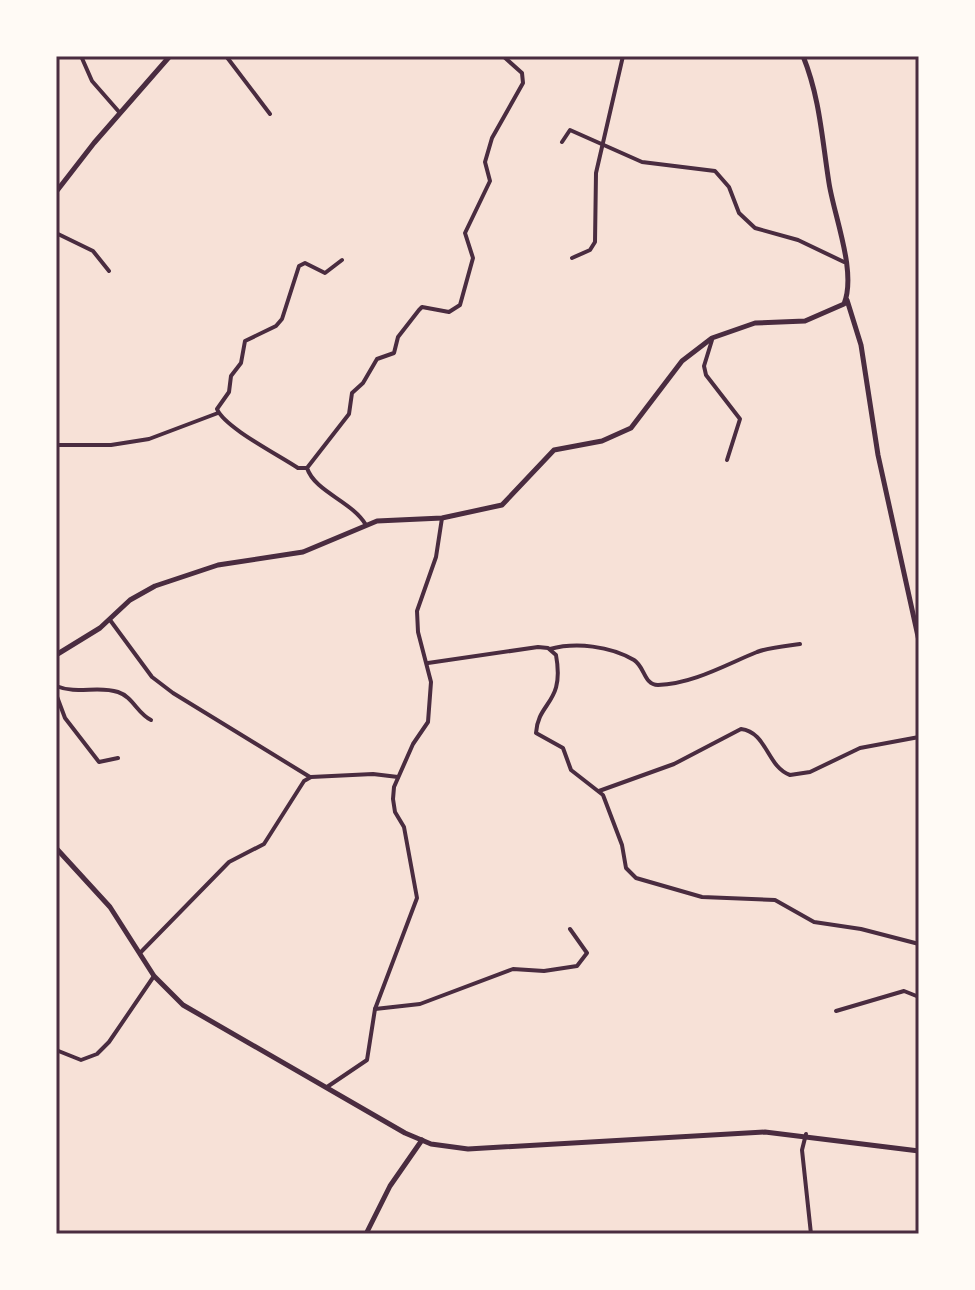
<svg xmlns="http://www.w3.org/2000/svg" width="975" height="1290" font-family="Montserrat,sans-serif">
	<rect width="100%" height="100%" fill="#f7e1d7"/>
	<g fill="none" stroke-linecap="round" stroke-linejoin="round">
		<g stroke="#4a2c40" stroke-width="4">
			<polyline points="81,56 92,81 120,113"/>
			<polyline points="226,56 270,114"/>
			<polyline points="562,142 570,130 642,162 715,171 729,187 739,213 755,228 798,240 844,262"/>
			<polyline points="56,233 93,251 109,271"/>
			<polyline points="572,258 590,250 595,242 596,173 623,56"/>
			<polyline points="712,340 704,366 706,375 740,419 727,460"/>
			<polyline points="56,445 111,445 149,439 218,413"/>
			<path d="M307,468h-9c-19,-13 -73,-40 -81,-59l12,-17 2,-16 10,-13 4,-22 31,-15 6,-7 17,-53 6,-3 20,10 17,-13"/>
			<path d="M366,525c-14,-24 -51,-33 -59,-57l42,-54 3,-21 11,-10 14,-24 17,-6 4,-16 21,-27 3,-3 27,5 11,-7 13,-47 -8,-25 25,-52 -5,-19 7,-24 31,-55 -1,-10 -19,-17"/>
			<polyline points="110,620 152,677 173,693 310,777"/>
			<path d="M550,649c26,-7 60,-3 84,11 11,7 10,25 24,25 35,-1 69,-21 99,-33 14,-5 29,-6 43,-8"/>
			<path d="M428,663l110,-16 10,1 8,7c9,49 -18,46 -20,78l27,15 8,22 32,25 19,50 4,23 10,10 66,19 73,3 39,22 47,7 58,15"/>
			<path d="M56,686c22,9 41,-1 62,6 15,5 19,21 33,28"/>
			<polyline points="56,694 65,718 99,762 118,758"/>
			<path d="M599,791l75,-27 67,-35c26,3 26,38 49,46l20,-3 50,-24 59,-11"/>
			<polyline points="140,953 229,862 264,844 304,781 311,777 373,774 398,777"/>
			<polyline points="375,1009 420,1004 513,969 544,971 577,966 587,953 570,929"/>
			<polyline points="836,1011 904,991 919,997"/>
			<polyline points="56,1050 81,1060 97,1054 109,1042 154,976"/>
			<polyline points="327,1087 367,1060 375,1009 417,898 404,827 395,812 393,799 394,787 413,744 428,722 431,682 418,632 417,611 436,557 442,518"/>
			<polyline points="806,1134 802,1150 811,1234"/>
		</g>
		<g stroke="#4a2c40" stroke-width="5">
			<polyline points="847,300 861,345 878,455 919,641"/>
			<path d="M56,655l44,-27 30,-28 25,-14 63,-21 85,-13 74,-31 65,-3 60,-13 52,-55 48,-9 29,-13 51,-67 30,-23 43,-15 50,-2 39,-17c13,-32 -10,-88 -15,-121 -7,-44 -9,-85 -26,-127"/>
			<polyline points="366,1234 390,1186 422,1140"/>
		</g>
		<g stroke="#4a2c40" stroke-width="5">
			<polyline points="56,192 94,143 170,56"/>
			<polyline points="56,848 110,907 154,976 183,1005 405,1133 431,1144 468,1149 765,1132 919,1151"/>
		</g>
	</g>
	<rect width="975" height="1290" fill="none" stroke="#fffaf5" stroke-width="116"/>
	<rect x="58" y="58" width="859" height="1174" fill="none" stroke="#4a2c40" stroke-width="3"/>
</svg>
